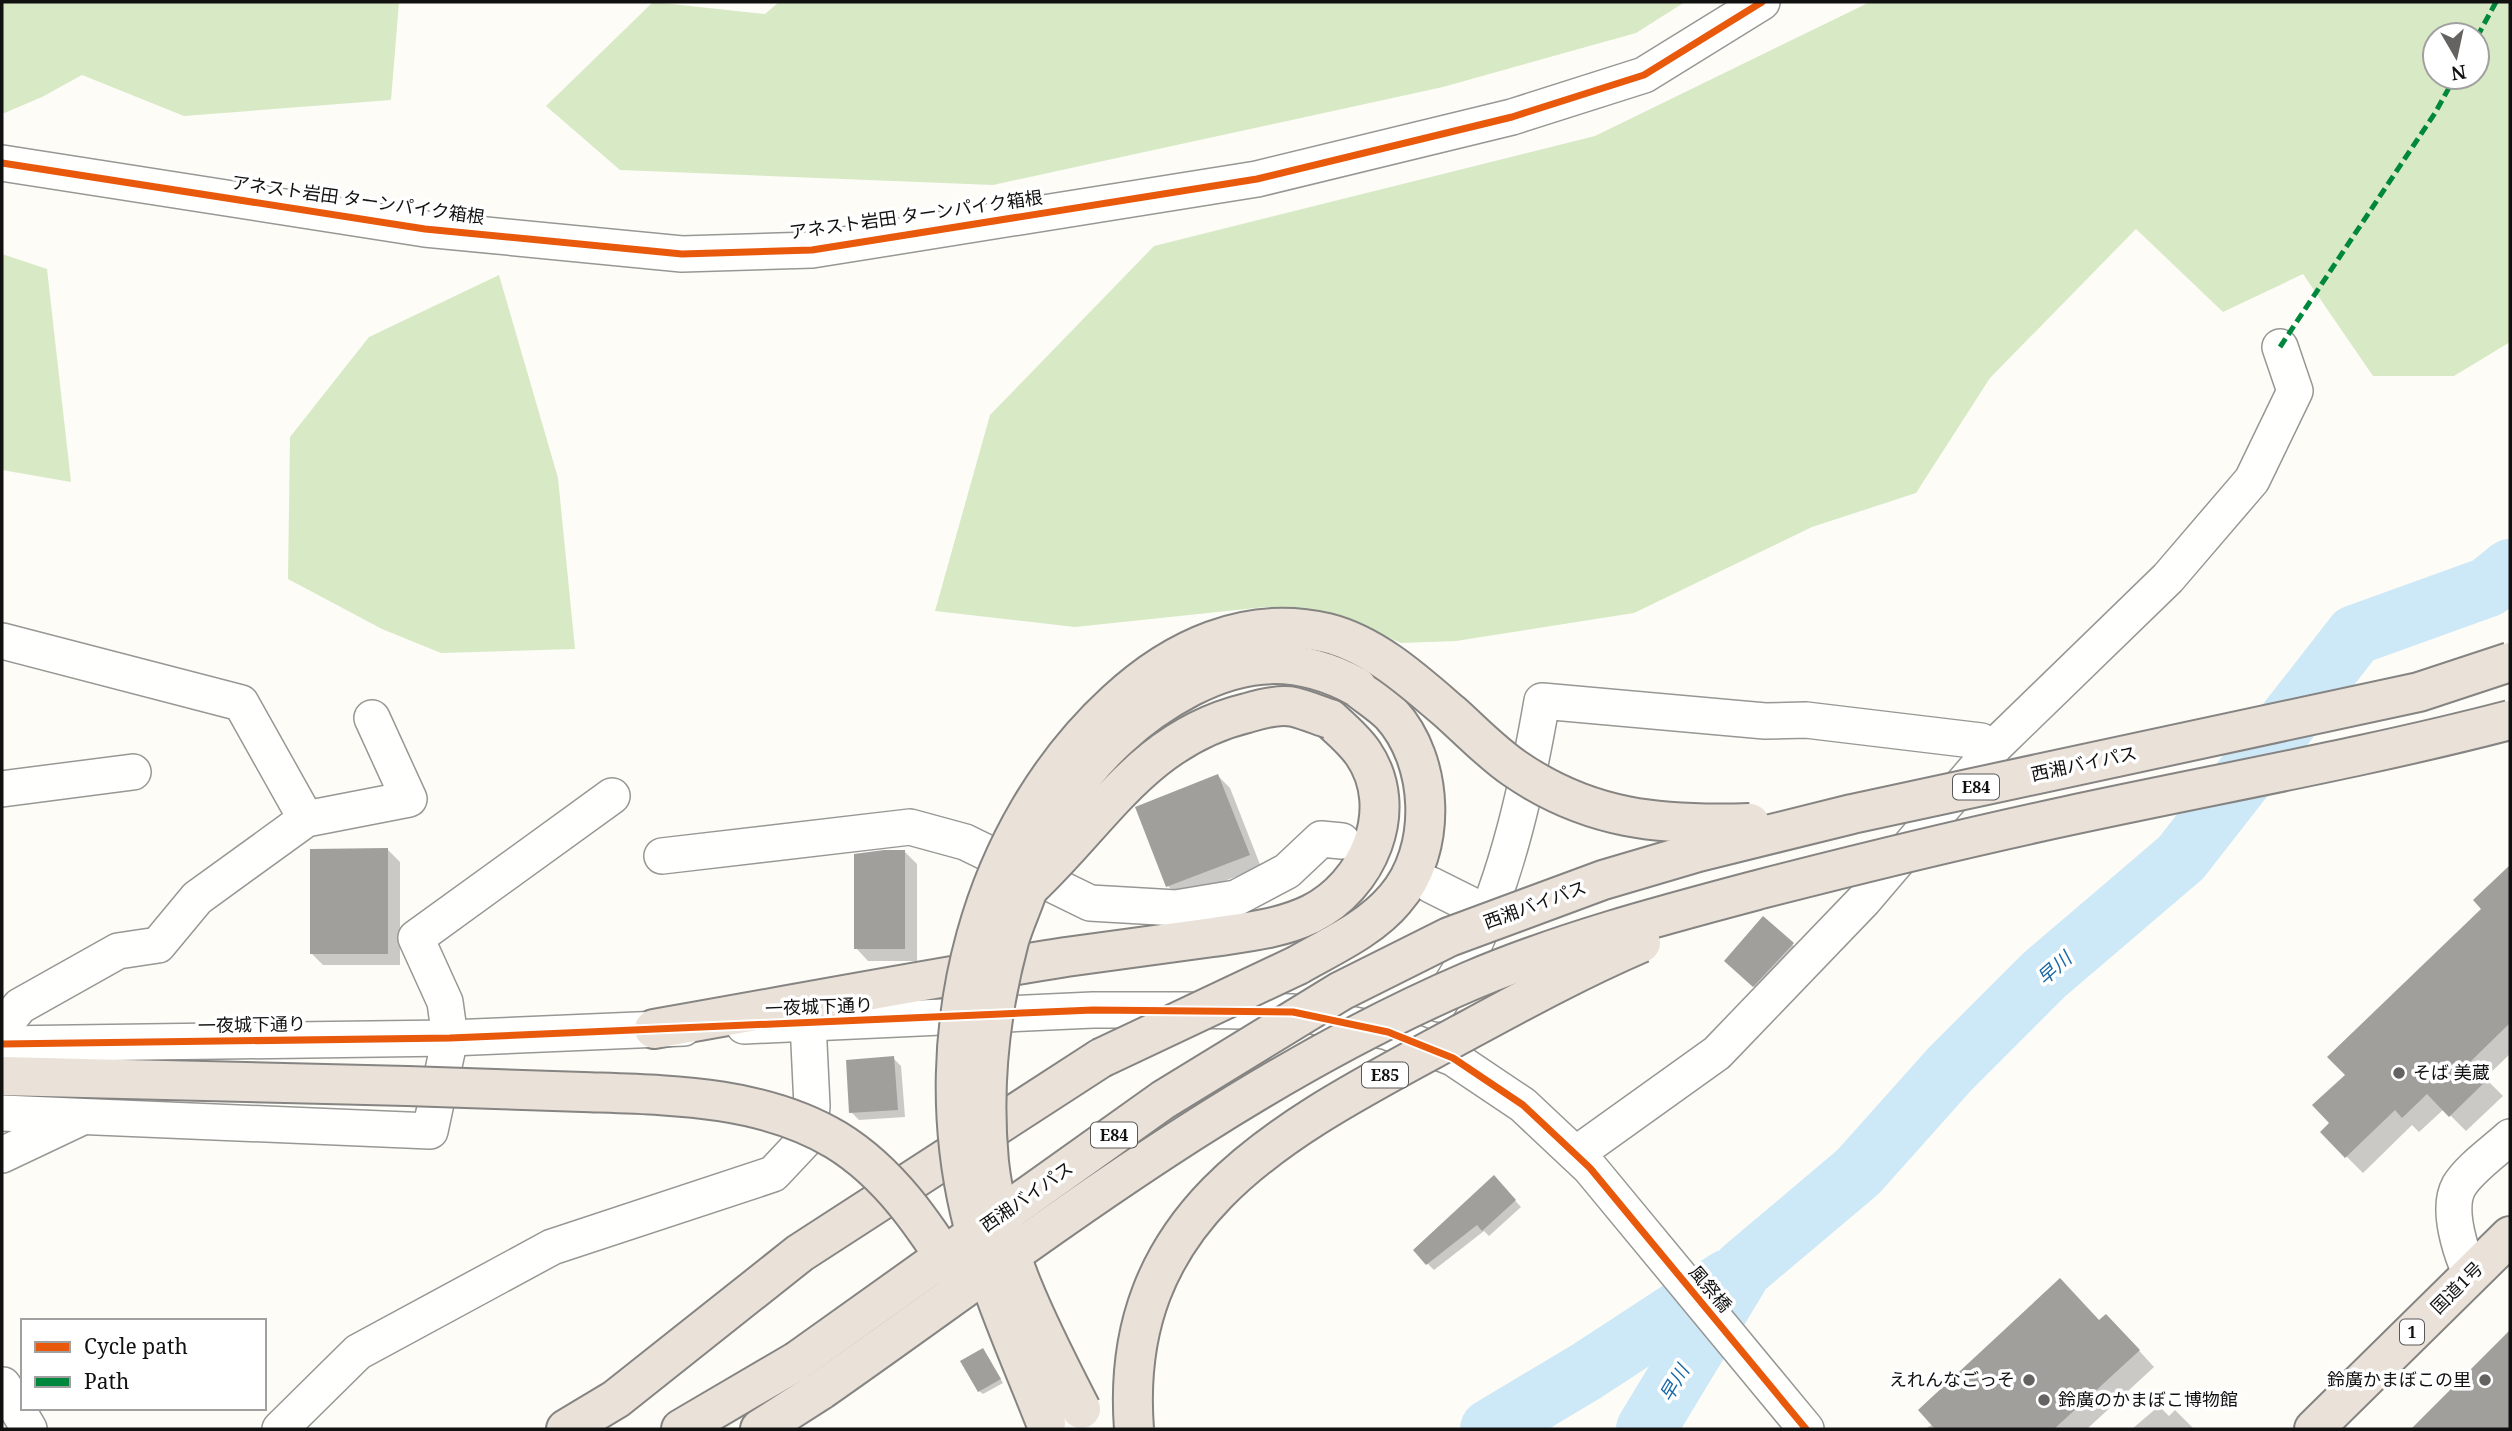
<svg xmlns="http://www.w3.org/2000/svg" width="2512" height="1431" font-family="'Noto Serif','Noto Sans JP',serif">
	<rect width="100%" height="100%" fill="#fdfcf7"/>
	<g fill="#d8eac5" fill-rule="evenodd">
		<polygon points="2,2 399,2 391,100 184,116 82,75 42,97 2,114"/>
		<polygon points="653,2 765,14 779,2 1685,2 1636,33 1443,87 993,185 620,170 546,106"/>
		<path d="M1870,2h640v340l-56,34h-81l-70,-102 -80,38 -87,-83 -146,149 -74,115 -104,34 -178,86 -178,28 -55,2 -66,-29 -70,-7 -190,20 -140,-16 55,-196 164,-169 441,-110zM2435,35h42v42h-42z"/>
		<polygon points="2,254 47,269 71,482 2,470"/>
		<polygon points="499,275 558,478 575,649 441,653 382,629 288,579 290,437 369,337"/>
	</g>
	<g fill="#0003">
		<polygon points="1218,776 1230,788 1261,867 1180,898 1168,886 1138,808"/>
		<polygon points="388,850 400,862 400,965 323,965 311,953"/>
		<polygon points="905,852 917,864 917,961 868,961 856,948"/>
		<polygon points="2510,867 2510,1054 2485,1078 2503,1096 2466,1131 2444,1109 2419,1132 2412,1125 2363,1173 2322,1132 2332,1123 2347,1075 2483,909 2475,900"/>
		<polygon points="1763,919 1801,952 1761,993 1734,969"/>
		<polygon points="893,1058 901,1066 905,1117 859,1120 851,1112"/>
		<polygon points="1494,1178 1521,1207 1489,1236 1484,1231 1434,1270 1427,1263"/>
		<polygon points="2100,1322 2122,1332 2154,1367 2087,1429 1925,1429"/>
		<polygon points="2510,1333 2510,1429 2413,1429"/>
		<polygon points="986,1354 1003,1383 983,1394 979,1391"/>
		<polygon points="2159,1406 2169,1416 2175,1410 2194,1429 2132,1429"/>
	</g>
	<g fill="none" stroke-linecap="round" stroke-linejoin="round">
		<g stroke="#cde8f7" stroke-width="60">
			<polyline points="1490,1429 1587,1371 1728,1279"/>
			<polyline points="1646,1429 1743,1269 1858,1172 1950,1069 2044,975 2181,858 2355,635 2488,587 2510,569"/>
		</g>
	</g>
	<g fill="#a19f9c">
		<polygon points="1218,774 1250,855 1166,887 1135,807"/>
		<polygon points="388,848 388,954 310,954 310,849"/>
		<polygon points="884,850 905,850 905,949 854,949 854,854"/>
		<polygon points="2510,865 2510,1023 2471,1061 2488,1079 2449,1117 2427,1094 2402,1118 2395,1110 2345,1158 2320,1132 2329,1123 2312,1105 2345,1075 2327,1057 2481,909 2473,900"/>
		<polygon points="1763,916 1794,943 1753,987 1724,961"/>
		<polygon points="894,1056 898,1110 849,1113 846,1060"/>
		<polygon points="1494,1175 1516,1200 1482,1231 1477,1225 1426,1265 1413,1250"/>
		<polygon points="2060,1278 2099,1320 2106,1314 2140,1350 2054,1429 1935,1429 1918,1410"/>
		<polygon points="2510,1330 2510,1429 2411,1429"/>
		<polygon points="983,1348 1001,1379 978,1392 960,1361"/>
	</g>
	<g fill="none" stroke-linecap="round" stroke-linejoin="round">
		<defs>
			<g id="minor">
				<polyline points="2,163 425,229 682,254 812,250 1257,179 1512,117 1644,75 1762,2"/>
				<polyline points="2,641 241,703 306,819"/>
				<polyline points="2,789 133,772"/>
				<polyline points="662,856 910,827 965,842 1090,903 1176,908 1236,898 1287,871 1321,839 1342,841"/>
				<polyline points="1431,885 1487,913"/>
				<path d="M1439,1004c11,-18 23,-36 33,-55 36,-74 56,-167 70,-248l223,20 41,-1 175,21 8,12"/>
				<polyline points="744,1026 1093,1010 1183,1010 1293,1012 1388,1032 1453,1058 1523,1105 1590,1168 1806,1429"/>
				<polyline points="2,1028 20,1006 118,951 158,945 197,898 306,819 409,799 372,718"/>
				<polyline points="2,1044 450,1038 684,1028"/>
				<polyline points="2,1113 430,1131 450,1038 445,1002 416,938 612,796"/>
				<polyline points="1576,1154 1717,1053 1864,900 1996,745 2168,578 2252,480 2295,391 2280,347"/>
				<polyline points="2,1155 78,1119"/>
				<path d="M2471,1275c-10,-22 -25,-66 -12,-89 11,-18 36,-35 51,-49"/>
				<polyline points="3,1385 29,1429"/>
				<polyline points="280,1429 358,1352 552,1247 773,1174 805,1140 810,1130 812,1106 808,1023"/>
			</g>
			<g id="highway">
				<path d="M1298,965c33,-19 72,-36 97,-66 43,-49 39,-138 -4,-185 -10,-10 -23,-18 -34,-27"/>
				<path d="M654,1029c137,-24 274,-50 412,-72 49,-7 98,-13 147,-20 33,-5 67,-8 98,-23 56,-28 91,-104 52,-161 -9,-13 -21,-23 -33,-34"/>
				<polyline points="2,1076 407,1086"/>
				<polyline points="566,1429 616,1399 800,1253 1101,1058"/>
				<polyline points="681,1429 797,1361"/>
				<polyline points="760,1429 821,1390"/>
				<polyline points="2314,1429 2510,1236"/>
			</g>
		</defs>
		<use href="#minor" stroke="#979795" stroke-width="38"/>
		<use href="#highway" stroke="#858482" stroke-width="42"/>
		<use href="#minor" stroke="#fffffe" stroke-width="35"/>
		<use href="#highway" stroke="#eae1d8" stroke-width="38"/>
		<defs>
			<g id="highway-bridge">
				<path d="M1030,887c72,-68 114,-149 217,-174 13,-4 34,-9 47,-6 12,3 24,8 36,12"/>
				<polyline points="1101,1058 1298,965"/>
				<path d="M407,1086c59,2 117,4 176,6 85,3 178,3 253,48 54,33 89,86 122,138"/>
				<polyline points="797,1361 1163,1100 1341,991 1449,937 1603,880 1698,852 1852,814 2419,692 2510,662"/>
				<path d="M821,1390c210,-147 413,-308 649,-409 94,-40 193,-66 291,-92 101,-26 204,-51 306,-73 148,-32 297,-58 443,-96"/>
				<path d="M1081,1409c-40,-78 -82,-158 -92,-247 -7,-74 1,-150 20,-221 5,-18 14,-36 20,-55 9,-27 15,-53 31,-78 31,-51 78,-94 130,-121 58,-30 110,-31 167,0"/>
				<path d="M1046,1423c-27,-69 -59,-138 -76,-211 -42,-179 9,-384 146,-510 57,-53 131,-88 211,-69 48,12 89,50 125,81 20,18 40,39 62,54 75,52 147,58 236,55"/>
				<path d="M1134,1429c-16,-210 138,-293 299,-380 69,-37 136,-75 208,-106"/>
			</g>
		</defs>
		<use href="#highway-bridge" stroke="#858482" stroke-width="42" stroke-linecap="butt"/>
		<use href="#highway-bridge" stroke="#eae1d8" stroke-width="38"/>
		<g stroke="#00873e" stroke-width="5" stroke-dasharray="10 5" stroke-linecap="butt">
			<polyline points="2477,37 2496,2"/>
			<polyline points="2280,347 2435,113 2455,77"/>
		</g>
		<defs>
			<g id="cycleway">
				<polyline points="2,163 425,229 682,254 812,250 1257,179 1512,117 1644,75 1762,2"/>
				<polyline points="2,1044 450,1038 1093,1010 1293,1012 1388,1032 1453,1058 1523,1105 1590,1168 1806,1429"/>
			</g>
		</defs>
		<use href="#cycleway" stroke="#fff" stroke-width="11"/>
		<use href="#cycleway" stroke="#e8590c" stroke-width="7"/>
	</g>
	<g fill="#646362" stroke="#fff" stroke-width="2.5">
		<circle cx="2399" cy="1073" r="7"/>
		<circle cx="2029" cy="1380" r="7"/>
		<circle cx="2485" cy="1380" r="7"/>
		<circle cx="2044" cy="1400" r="7"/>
	</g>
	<g text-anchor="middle" stroke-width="7" stroke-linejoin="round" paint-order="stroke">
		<g fill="#fff" stroke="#585858" stroke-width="2">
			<rect x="1953" y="774.5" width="46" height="25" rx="5"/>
			<rect x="1362" y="1062.5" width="46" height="25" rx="5"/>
			<rect x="1091" y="1122.5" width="46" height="25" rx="5"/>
			<rect x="2400" y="1319.5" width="24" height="25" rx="5"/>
		</g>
		<g font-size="16" font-weight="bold" fill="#111">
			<text x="1976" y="793">E84</text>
			<text x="1385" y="1081">E85</text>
			<text x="1114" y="1141">E84</text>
			<text x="2412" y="1338">1</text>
		</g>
		<g font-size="18" fill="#111" stroke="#fff">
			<text transform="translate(358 200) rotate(8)" y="6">アネスト岩田 ターンパイク箱根</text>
			<text transform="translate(916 215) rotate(-8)" y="6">アネスト岩田 ターンパイク箱根</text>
			<text transform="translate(2084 764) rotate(-12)" y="6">西湘バイパス</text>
			<text transform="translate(1535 905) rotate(-20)" y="6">西湘バイパス</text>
			<text transform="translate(819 1007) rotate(-2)" y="6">一夜城下通り</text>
			<text transform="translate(252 1025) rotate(-1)" y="6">一夜城下通り</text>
			<text transform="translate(1027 1197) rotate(-35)" y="6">西湘バイパス</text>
			<text transform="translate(2457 1288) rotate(-45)" y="6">国道1号</text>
			<text transform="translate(1710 1289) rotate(50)" y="6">風祭橋</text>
		</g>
		<g font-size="18" fill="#111" stroke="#fff" text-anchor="start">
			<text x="2413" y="1079">そば 美蔵</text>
			<text x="2015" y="1386" text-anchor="end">えれんなごっそ</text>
			<text x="2471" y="1386" text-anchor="end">鈴廣かまぼこの里</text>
			<text x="2058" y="1406">鈴廣のかまぼこ博物館</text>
		</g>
		<g font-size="19" font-style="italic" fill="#1768a6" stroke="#fff">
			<text transform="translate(2054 968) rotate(-42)" y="7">早川</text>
			<text transform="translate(1674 1383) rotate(-59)" y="7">早川</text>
		</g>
	</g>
	<rect width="2512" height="1431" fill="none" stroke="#111111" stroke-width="7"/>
	<rect x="21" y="1319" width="245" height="91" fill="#ffffff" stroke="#a0a0a0" stroke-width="2"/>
	<rect x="35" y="1342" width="35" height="10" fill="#e8590c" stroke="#a0a0a0" stroke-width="2"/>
	<text x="84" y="1354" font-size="21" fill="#111111">Cycle path</text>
	<rect x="35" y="1377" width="35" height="10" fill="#00873e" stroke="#a0a0a0" stroke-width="2"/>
	<text x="84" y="1389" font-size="21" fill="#111111">Path</text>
	<g transform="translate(2456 56) rotate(171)"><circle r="33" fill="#ffffff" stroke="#a0a0a0" stroke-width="2"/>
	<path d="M0-5L12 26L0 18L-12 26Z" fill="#646362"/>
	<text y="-10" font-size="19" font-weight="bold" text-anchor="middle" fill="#111111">N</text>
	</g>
</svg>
